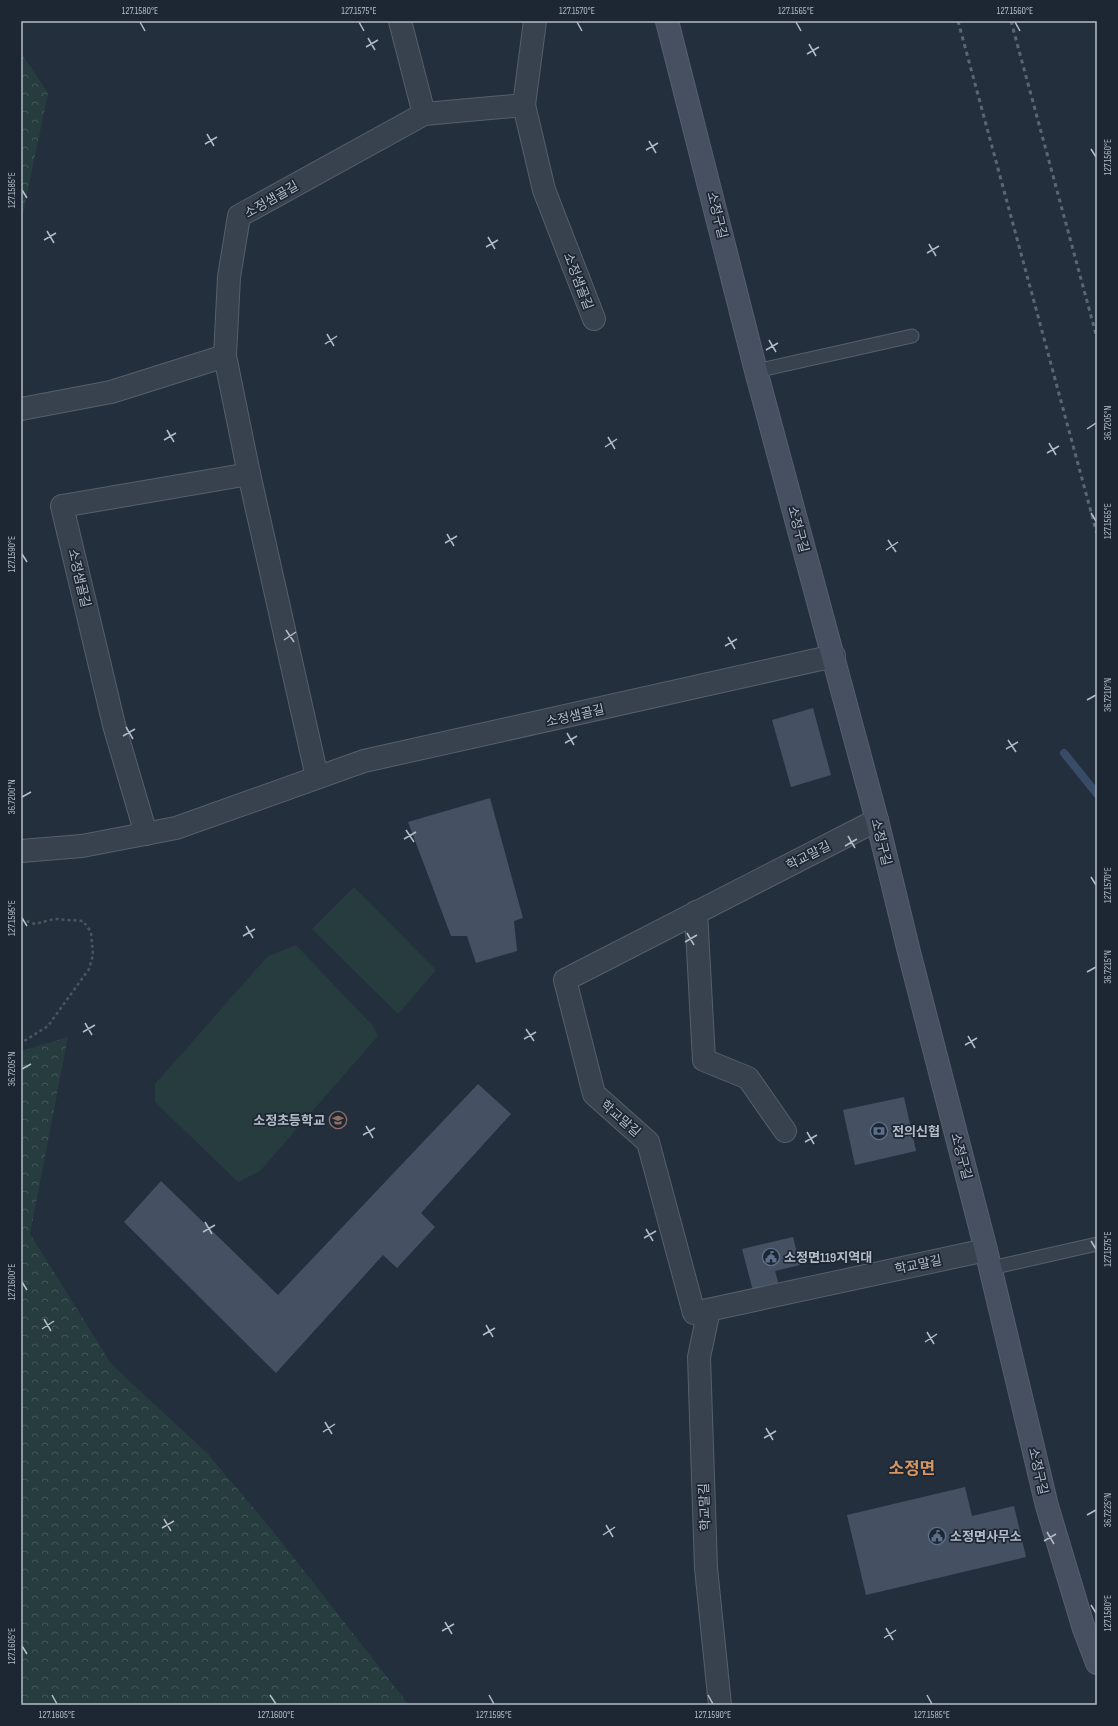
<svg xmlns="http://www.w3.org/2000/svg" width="1118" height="1726" font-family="'Sofia Sans Condensed','Noto Sans KR',sans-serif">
	<defs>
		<pattern id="forest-crowns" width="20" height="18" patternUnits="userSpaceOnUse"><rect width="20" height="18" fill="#263c3f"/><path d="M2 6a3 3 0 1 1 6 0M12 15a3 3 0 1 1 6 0" fill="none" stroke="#435659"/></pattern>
	</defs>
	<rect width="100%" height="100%" fill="#242f3e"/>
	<g fill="url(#forest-crowns)">
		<polygon points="21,53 48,93 21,223"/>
		<polygon points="68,1037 30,1234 112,1365 207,1453 272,1530 409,1705 21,1705 21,1051"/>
	</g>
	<g fill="#263c3f">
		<polygon points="354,887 436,970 398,1014 312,929"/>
		<polygon points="296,945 373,1026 378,1036 260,1171 238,1182 155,1102 155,1084 268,956"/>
	</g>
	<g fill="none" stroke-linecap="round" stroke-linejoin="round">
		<polyline stroke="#394c67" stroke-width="8" points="1064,753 1097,794"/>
	</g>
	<g fill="#455162">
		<polygon points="813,708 831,775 791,787 772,720"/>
		<polygon points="490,798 523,918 514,921 517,951 476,963 467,936 451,936 408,822"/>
		<polygon points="478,1084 511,1114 421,1213 435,1227 397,1268 383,1255 276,1373 124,1222 161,1181 278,1295"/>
		<polygon points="904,1097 916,1151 855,1165 843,1110"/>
		<polygon points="793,1237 800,1265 775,1271 779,1285 753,1291 742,1249"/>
		<polygon points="965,1487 972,1516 1014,1506 1026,1557 866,1595 847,1515"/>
	</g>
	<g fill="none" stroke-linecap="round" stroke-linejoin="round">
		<defs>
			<g id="lane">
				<polyline points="756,371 912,336"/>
				<polyline points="991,1268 1097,1244"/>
			</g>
			<g id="street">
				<polyline points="400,21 424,114"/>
				<polyline points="524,105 544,190 594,319"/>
				<polyline points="21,409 111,392 225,356"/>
				<polyline points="249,474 225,356 229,277 239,216 424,114 524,105 535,21"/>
				<polyline points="877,820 565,980 594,1094 648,1142 694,1313 986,1250"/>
				<polyline points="146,834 114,725 62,506 249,474 317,777"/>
				<polyline points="21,851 82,846 176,828 364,761 834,656"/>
				<polyline points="696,912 704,1060 748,1078 785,1131"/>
				<polyline points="709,1310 699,1357 706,1568 720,1705"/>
			</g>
			<polyline id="secondary" points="667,21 756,371 877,820 909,952 986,1250 1047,1506 1084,1629 1097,1663"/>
		</defs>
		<use href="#lane" stroke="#565f6c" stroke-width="15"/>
		<use href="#street" stroke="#565f6c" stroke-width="24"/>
		<use href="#secondary" stroke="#565f6c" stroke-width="24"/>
		<polyline stroke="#44595c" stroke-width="2.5" stroke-dasharray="3 3" stroke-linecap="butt" points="21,919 35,924 54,919 83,921 91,932 93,955 89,969 48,1026 21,1043"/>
		<use href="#lane" stroke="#38414e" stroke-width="13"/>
		<use href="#street" stroke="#38414e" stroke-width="22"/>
		<use href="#secondary" stroke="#465061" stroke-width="22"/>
		<g stroke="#5a6575" stroke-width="3" stroke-dasharray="4 4" stroke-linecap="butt">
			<polyline points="958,21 1097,534"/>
			<polyline points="1011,21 1097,338"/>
		</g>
	</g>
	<path fill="none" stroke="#b4bcc9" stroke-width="1.5" d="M140,22l5,9M359,22l5,9M577,22l5,9M796,22l5,9M1015,22l5,9M368,38l7,12M809,44l7,12M366,47l12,-7M807,54l12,-7M207,134l7,12M649,141l7,12M205,144l12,-7M1091,149l5,8M646,150l12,-7M22,190l5,8M47,231l7,12M488,237l7,12M44,240l12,-7M929,244l7,12M486,247l12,-7M927,253l12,-7M327,334l7,12M769,340l7,12M325,344l12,-8M766,350l12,-7M1087,429l9,-6M167,430l7,12M608,437l7,12M164,440l12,-7M1049,443l7,12M605,447l12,-8M1047,453l12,-7M1091,513l5,8M447,534l7,12M888,540l8,12M445,543l12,-7M886,550l12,-8M22,554l5,8M286,630l8,12M728,637l7,12M284,640l12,-8M725,646l12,-7M1087,700l9,-5M126,727l7,12M567,733l7,12M123,736l12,-7M1008,740l8,12M565,743l12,-7M1006,749l12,-7M22,797l9,-5M406,830l8,12M848,836l7,12M404,839l12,-7M845,846l12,-7M1091,877l5,8M22,918l5,8M246,926l7,12M687,933l7,12M243,936l12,-7M685,942l12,-7M1087,972l9,-5M85,1023l7,12M526,1029l8,12M83,1032l12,-7M968,1036l7,12M524,1039l12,-7M965,1045l12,-7M22,1069l9,-5M366,1126l7,12M807,1132l7,12M363,1135l12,-7M805,1142l12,-7M205,1222l7,12M646,1229l7,12M203,1232l12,-7M644,1238l12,-7M1091,1241l5,8M22,1282l5,8M44,1319l7,12M486,1325l7,12M42,1329l12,-8M927,1332l7,12M483,1335l12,-7M925,1342l12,-8M325,1422l7,12M766,1428l7,12M323,1432l12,-8M764,1438l12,-7M1087,1515l9,-5M164,1519l7,12M606,1525l7,12M162,1528l12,-7M1047,1532l7,12M603,1535l12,-8M1044,1541l12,-7M1091,1605l5,8M445,1622l7,12M886,1628l7,12M442,1631l12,-7M884,1638l12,-8M22,1646l5,8M52,1695l5,9M270,1695l6,9M489,1695l5,9M708,1695l5,9M927,1695l5,9"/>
	<defs>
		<symbol id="school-ring" viewBox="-11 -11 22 22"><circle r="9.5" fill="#1d2633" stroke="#8d6e63" stroke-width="1.5"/><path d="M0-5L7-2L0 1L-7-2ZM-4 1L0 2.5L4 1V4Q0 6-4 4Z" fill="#8d6e63"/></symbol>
		<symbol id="bank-ring" viewBox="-11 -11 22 22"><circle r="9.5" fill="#1d2633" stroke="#5c6f8a" stroke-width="1.5"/><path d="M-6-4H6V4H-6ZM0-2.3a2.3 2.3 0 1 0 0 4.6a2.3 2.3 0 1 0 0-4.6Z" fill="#5c6f8a"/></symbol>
		<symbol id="civic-ring" viewBox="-11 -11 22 22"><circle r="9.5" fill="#1d2633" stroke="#5c6f8a" stroke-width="1.5"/><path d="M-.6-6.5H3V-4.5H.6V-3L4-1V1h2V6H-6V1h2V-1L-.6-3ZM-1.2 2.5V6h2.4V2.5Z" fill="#5c6f8a"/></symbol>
	</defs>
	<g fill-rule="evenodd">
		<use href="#school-ring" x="328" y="1110" width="20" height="20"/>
		<use href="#bank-ring" x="869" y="1121" width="20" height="20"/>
		<use href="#civic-ring" x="761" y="1247" width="20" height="20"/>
		<use href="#civic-ring" x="927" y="1526" width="20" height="20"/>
	</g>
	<g text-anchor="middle" stroke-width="3.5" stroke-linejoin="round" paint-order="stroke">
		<g font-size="13" fill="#b4bcc9" stroke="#1d2633">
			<text transform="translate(271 199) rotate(-30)" y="5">소정샘골길</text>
			<text transform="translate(718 215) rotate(76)" y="5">소정구길</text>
			<text transform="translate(579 281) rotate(69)" y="5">소정샘골길</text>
			<text transform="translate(799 529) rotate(75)" y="5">소정구길</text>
			<text transform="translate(80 578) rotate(77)" y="5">소정샘골길</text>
			<text transform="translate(575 715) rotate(-13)" y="5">소정샘골길</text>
			<text transform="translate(882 842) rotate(76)" y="5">소정구길</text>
			<text transform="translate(808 855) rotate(-27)" y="5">학교말길</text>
			<text transform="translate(621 1118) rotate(41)" y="5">학교말길</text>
			<text transform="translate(962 1156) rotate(75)" y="5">소정구길</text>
			<text transform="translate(918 1264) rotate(-12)" y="5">학교말길</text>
			<text transform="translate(1039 1471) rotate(77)" y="5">소정구길</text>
			<text transform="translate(704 1507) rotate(-92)" y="5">학교말길</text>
		</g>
		<g font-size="13" font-weight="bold" fill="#b4bcc9" stroke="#1d2633" text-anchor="start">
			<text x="325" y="1125" text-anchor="end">소정초등학교</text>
			<text x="892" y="1136">전의신협</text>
			<text x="784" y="1262">소정면119지역대</text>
			<text x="950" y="1541">소정면사무소</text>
		</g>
		<g font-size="17" font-weight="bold" fill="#d59563" stroke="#1d2633">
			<text x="912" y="1474">소정면</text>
		</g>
	</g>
	<rect width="1118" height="1726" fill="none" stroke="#1d2633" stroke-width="44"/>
	<rect x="22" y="22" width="1074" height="1682" fill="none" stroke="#b4bcc9" stroke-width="1.5"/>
	<g font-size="10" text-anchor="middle" fill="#b4bcc9">
		<text x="140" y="14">127.1580°E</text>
		<text x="359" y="14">127.1575°E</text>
		<text x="577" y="14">127.1570°E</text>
		<text x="796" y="14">127.1565°E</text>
		<text x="1015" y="14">127.1560°E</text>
		<text transform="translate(1107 157) rotate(-90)" y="4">127.1560°E</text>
		<text transform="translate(11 190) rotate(-90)" y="4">127.1585°E</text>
		<text transform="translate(1107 423) rotate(-90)" y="4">36.7205°N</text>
		<text transform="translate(1107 521) rotate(-90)" y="4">127.1565°E</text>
		<text transform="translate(11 554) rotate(-90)" y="4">127.1590°E</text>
		<text transform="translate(1107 695) rotate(-90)" y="4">36.7210°N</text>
		<text transform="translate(11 797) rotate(-90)" y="4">36.7200°N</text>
		<text transform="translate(1107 885) rotate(-90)" y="4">127.1570°E</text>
		<text transform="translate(11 918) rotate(-90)" y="4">127.1595°E</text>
		<text transform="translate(1107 967) rotate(-90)" y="4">36.7215°N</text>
		<text transform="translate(11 1069) rotate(-90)" y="4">36.7205°N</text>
		<text transform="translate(1107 1249) rotate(-90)" y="4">127.1575°E</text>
		<text transform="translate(11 1282) rotate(-90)" y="4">127.1600°E</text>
		<text transform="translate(1107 1510) rotate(-90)" y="4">36.7225°N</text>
		<text transform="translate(1107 1613) rotate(-90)" y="4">127.1580°E</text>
		<text transform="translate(11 1646) rotate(-90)" y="4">127.1605°E</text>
		<text x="57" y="1718">127.1605°E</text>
		<text x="276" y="1718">127.1600°E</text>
		<text x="494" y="1718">127.1595°E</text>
		<text x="713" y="1718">127.1590°E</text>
		<text x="932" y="1718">127.1585°E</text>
	</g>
</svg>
